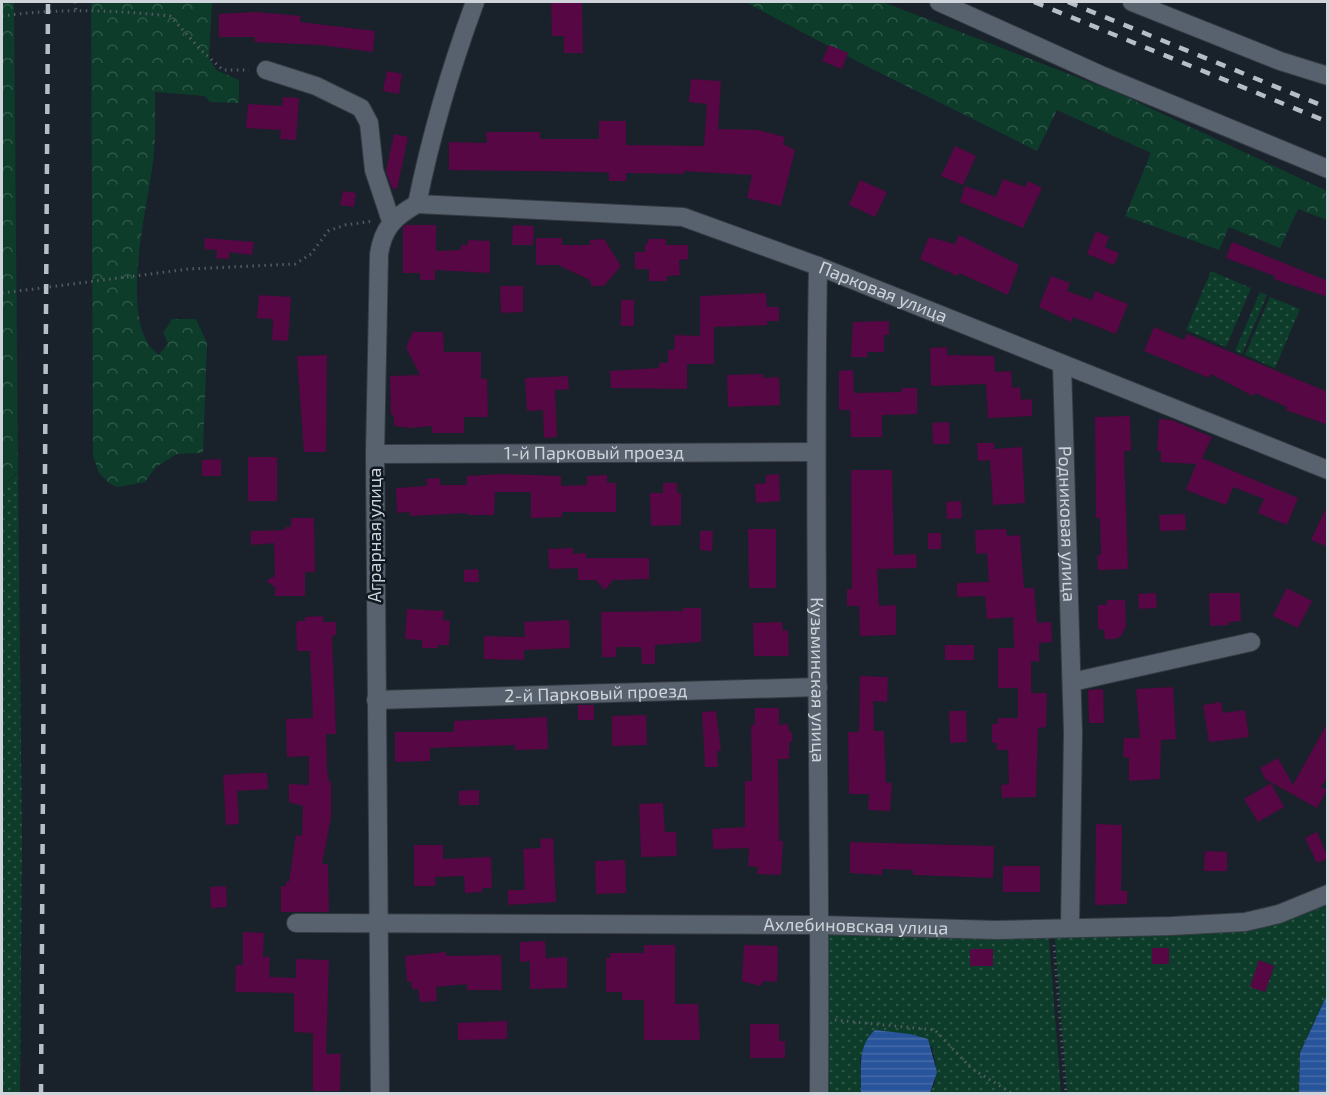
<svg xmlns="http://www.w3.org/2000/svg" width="1329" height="1095" font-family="'Exo 2',sans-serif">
	<defs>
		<pattern id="green-dots" width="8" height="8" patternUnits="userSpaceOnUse" patternTransform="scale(1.5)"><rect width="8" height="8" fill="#0d3c2a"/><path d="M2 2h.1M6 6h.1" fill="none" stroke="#2f5748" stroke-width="1.8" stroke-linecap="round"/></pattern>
		<pattern id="forest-crowns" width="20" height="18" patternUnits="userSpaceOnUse" patternTransform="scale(1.5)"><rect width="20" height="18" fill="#0d3c2a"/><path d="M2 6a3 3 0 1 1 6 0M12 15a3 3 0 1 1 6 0" fill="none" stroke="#2f5748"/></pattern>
		<pattern id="water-rules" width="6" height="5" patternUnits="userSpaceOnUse" patternTransform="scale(1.5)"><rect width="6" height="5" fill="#28549b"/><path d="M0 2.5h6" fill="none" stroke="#466ca8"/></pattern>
	</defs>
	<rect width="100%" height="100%" fill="#19212b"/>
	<g fill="url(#green-dots)" fill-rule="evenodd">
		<polygon points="1211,271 1251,288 1226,347 1186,330"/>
		<polygon points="1260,292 1267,295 1242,354 1235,351"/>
		<polygon points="1270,297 1300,309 1275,368 1245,355"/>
		<polygon points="18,473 22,839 20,1093 2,1094 2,486"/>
		<path d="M1327,896v99l-27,58 -1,40h-232l-13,-166 215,-1zM1152,948h17v16h-17zM1260,961l14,5 -9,26z"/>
		<polygon points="829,925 1048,927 1061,1093 930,1093 935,1083 936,1065 932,1047 919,1036 875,1030 860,1060 861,1093 827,1094"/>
	</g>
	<g fill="url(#forest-crowns)">
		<polygon points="2,2 14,2 18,472 2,486"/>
		<path d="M91,2h121l-3,56 7,12 23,10v23l-29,-1 -5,-6 -50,-4c0,20 1,40 -1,60 -3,46 -40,172 5,203l9,-12 -5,-10 9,-14h24l11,24 -4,110 -26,1 -21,13 -11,15 -27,5 -8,-3 -11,-11 -6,-17z"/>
		<polygon points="745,2 883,2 1118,93 1327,191 1327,220 1298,209 1280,248 1229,227 1219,250 1125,216 1151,153 1057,110 1037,151 866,66"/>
	</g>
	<g fill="url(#water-rules)">
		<polygon points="1327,995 1327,1093 1299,1093 1300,1053"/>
		<path d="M875,1030l35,4 18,5 9,33 -7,21h-69c1,-22 -5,-46 14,-63z"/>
	</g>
	<g fill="#560744">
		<polygon points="551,3 582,3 583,53 564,53 564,36 552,36"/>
		<polygon points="256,12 301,16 300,22 375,31 373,52 321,45 254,42 255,37 219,37 219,14"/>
		<polygon points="829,45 848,53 842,69 822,61"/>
		<polygon points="387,71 402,74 399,94 383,91"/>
		<polygon points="691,79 721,81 718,129 758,130 785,137 783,144 795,150 781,206 747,198 752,175 684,171 684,174 626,173 626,181 609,181 609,173 599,172 449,170 449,142 487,143 486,132 540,132 540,139 599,139 599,121 626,121 626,145 704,146 707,104 689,102"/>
		<polygon points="283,97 299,98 296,140 280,139 281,130 246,128 248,104 282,106"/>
		<polygon points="394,134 408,137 397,189 392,188 386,171"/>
		<polygon points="955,146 976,156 963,185 941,176"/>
		<polygon points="1003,179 1025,187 1028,181 1042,188 1023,228 960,202 965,186 996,197"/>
		<polygon points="860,180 887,192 875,217 849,205"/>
		<polygon points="343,191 356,193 354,207 340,205"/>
		<polygon points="406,225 436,225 436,251 461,250 461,245 468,245 468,240 490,241 490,273 435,270 435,280 420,280 420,273 403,273 403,227"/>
		<polygon points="513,225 534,226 533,245 512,245"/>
		<polygon points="1096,231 1109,237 1105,247 1119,253 1114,265 1087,254"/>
		<polygon points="959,235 1019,265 1008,295 959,273 957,276 920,259 929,237 955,244"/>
		<polygon points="205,238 254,242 252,255 229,252 229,259 216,258 217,250 204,249"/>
		<polygon points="536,238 562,238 562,245 590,245 590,240 604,239 621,266 604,286 591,286 590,280 558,265 536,265"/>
		<polygon points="648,239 666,239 666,245 688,245 688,259 679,260 680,275 667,276 667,281 649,281 649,269 635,269 635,252 645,252 645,244 648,244"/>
		<polygon points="1232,242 1328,281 1328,297 1274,279 1275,276 1226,258"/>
		<polygon points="1051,276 1070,283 1067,291 1092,300 1095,291 1128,304 1116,334 1073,317 1071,322 1039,307"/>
		<polygon points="500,286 523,286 523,312 501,313"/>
		<polygon points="766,293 767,307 779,307 779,321 767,321 768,325 714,327 714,364 687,364 687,389 611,388 610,371 659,368 659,363 668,363 668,350 674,350 675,335 700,336 700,296"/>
		<polygon points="259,295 291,297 288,341 272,340 273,319 257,318"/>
		<rect x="621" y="300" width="13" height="26"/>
		<polygon points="889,321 889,335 884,335 884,352 867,352 868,357 851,357 853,322"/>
		<polygon points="1154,327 1184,340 1187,334 1328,392 1328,425 1286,410 1287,407 1255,393 1253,396 1211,374 1209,378 1144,351"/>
		<polygon points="413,332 443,332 444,352 481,352 481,379 487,379 488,417 464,417 464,433 432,433 432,426 411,428 394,426 394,415 391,415 390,376 420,375 406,347"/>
		<polygon points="947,347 947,355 994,356 995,372 1011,371 1012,388 1020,387 1021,400 1032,399 1032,416 988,418 986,384 931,386 930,348"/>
		<polygon points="327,355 326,452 304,452 297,356"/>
		<polygon points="853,370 854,393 902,392 901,388 917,388 917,414 882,415 882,437 851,437 850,410 839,410 839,371"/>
		<polygon points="763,374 763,378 779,377 780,405 728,407 727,375"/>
		<polygon points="568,376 569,389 555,390 557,437 544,438 543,410 527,411 525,378"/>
		<polygon points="1130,416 1131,451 1124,451 1128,569 1098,570 1097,555 1101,555 1100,518 1096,518 1095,417"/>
		<polygon points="1159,419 1172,420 1212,437 1202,458 1298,498 1287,525 1258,513 1264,499 1233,487 1226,505 1186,490 1196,464 1161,462 1161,451 1157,451"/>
		<polygon points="949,422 950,444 933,444 932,423"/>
		<polygon points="977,443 994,443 994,449 1022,447 1025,503 993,505 990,460 978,461"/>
		<rect x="248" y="457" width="29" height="44"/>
		<polygon points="221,459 221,476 202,476 202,460"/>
		<polygon points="851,470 892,470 894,555 916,554 917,568 877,569 879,606 896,605 896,635 860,636 859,606 847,606 847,589 852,589"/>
		<polygon points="501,474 561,476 561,486 587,485 587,476 607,475 607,483 616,483 616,512 562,512 562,517 531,518 531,492 495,492 494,515 467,515 467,513 410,516 410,512 397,513 396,488 427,486 426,479 440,478 440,485 467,485 467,476"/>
		<polygon points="779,474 780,501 756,503 755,484 766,483 766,475"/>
		<polygon points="663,483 677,483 677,493 681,493 681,525 651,526 650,493 663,493"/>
		<polygon points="961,501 962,518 947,519 946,502"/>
		<polygon points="1328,504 1328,547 1311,540"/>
		<polygon points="1185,514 1186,530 1160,531 1159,515"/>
		<polygon points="291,518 314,518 315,572 305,572 305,596 275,596 275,587 266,581 275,576 274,543 251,545 251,531 285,530 285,527 291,527"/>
		<polygon points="748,529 776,529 776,588 749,588"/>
		<polygon points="1006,529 1007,536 1020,535 1024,588 1034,588 1037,623 1051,622 1052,642 1039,643 1039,662 1031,661 1031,693 1047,693 1046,727 1038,728 1036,797 1002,798 1001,785 1009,784 1008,750 997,750 997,743 992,743 992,724 998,724 998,718 1018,718 1018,688 998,688 998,648 1014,648 1013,617 987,619 985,596 957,597 957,583 989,582 987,553 976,554 975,530"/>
		<polygon points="700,531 713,531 712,551 700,550"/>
		<rect x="928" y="533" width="13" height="16"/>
		<polygon points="573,548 573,554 586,553 586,558 649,558 649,579 613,580 605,590 596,580 578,580 578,568 549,569 548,549"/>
		<polygon points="478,569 479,582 464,582 464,570"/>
		<polygon points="1287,588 1312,601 1298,628 1273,616"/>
		<polygon points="1156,593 1157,608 1139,609 1138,594"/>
		<polygon points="1209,593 1240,593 1241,621 1229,622 1229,625 1210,626"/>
		<polygon points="1107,600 1125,600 1126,626 1121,636 1115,639 1105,639 1104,630 1098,629 1098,605 1107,605"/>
		<polygon points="683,608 701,608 701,642 655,645 655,664 642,664 641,647 616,647 616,657 602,657 601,612 683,611"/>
		<polygon points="407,609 444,611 443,620 450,621 449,645 438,645 438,648 422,648 422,640 405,639"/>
		<polygon points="323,616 323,622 336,622 336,635 332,636 336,734 326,734 327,770 329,782 331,782 331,817 322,864 328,864 329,912 281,912 281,886 286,886 286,882 289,882 296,835 302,836 303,806 289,802 289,784 309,785 309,756 287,757 286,719 313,718 310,651 297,651 296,626 297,621 305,621 305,617"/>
		<polygon points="569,620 570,648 524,650 524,660 484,659 484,636 525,637 524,622"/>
		<polygon points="782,622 783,631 788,630 789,656 754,656 753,623"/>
		<rect x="945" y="645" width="29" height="15"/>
		<polygon points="860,676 888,677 887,702 873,701 874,731 884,731 886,783 892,783 890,811 868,810 869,794 849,794 848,732 859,732"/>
		<polygon points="1173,687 1176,739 1161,740 1160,779 1129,781 1129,757 1123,757 1124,738 1140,738 1136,689"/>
		<polygon points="1103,689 1104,723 1089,723 1088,690"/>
		<polygon points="1221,702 1223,713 1245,710 1249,737 1209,742 1203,705"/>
		<rect x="578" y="705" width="16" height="15"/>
		<polygon points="755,708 779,708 779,725 788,724 789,731 792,733 792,741 789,743 789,759 778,759 779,841 783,841 781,875 757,874 758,867 748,866 749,848 713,849 712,829 745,827 745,781 752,781 751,725 755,725"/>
		<polygon points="716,711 721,751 717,751 718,767 705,767 702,712"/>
		<polygon points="949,711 966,711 967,742 950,743"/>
		<polygon points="646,715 647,745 612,746 612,716"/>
		<polygon points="547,717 548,749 515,750 515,745 430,748 430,761 395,762 395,732 454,732 454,721"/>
		<polygon points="1328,722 1328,776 1321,787 1327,790 1317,808 1265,779 1260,768 1278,758 1293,785"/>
		<polygon points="253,773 267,773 268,789 237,791 239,824 226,825 223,775"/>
		<polygon points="1271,783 1284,807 1258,822 1244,799"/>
		<polygon points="479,790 479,805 459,805 459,791"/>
		<polygon points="663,803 665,832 676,832 677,856 641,857 639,804"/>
		<polygon points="1096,824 1122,825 1121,891 1127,891 1127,904 1095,905"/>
		<polygon points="1317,832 1328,858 1317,863 1305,838"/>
		<polygon points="553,838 556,902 508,905 508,890 525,890 523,849 541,848 540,839"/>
		<polygon points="850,842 994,846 993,878 913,875 913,870 882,869 882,875 850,873"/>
		<polygon points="414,845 443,845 443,859 491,857 492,888 482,888 482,892 465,893 464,876 435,877 435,886 414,886"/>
		<polygon points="1205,851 1227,852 1227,871 1204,871"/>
		<polygon points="625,860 626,893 596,894 595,861"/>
		<rect x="1003" y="866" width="37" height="26"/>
		<polygon points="226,886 227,907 211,908 210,887"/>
		<polygon points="243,932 264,933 263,957 270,957 269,977 296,978 296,959 329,960 326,1054 341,1054 340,1091 313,1091 313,1033 294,1032 294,993 235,992 236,965 243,965"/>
		<polygon points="545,941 546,958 567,957 567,988 530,989 530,961 520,962 520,942"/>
		<polygon points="644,945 675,945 675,1004 698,1004 700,1040 644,1040 644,1000 622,1000 622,992 606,992 606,958 610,958 610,953 644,953"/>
		<polygon points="744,945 778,946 777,982 764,981 760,986 742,981"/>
		<rect x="1152" y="948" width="17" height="16"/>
		<rect x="970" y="949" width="23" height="17"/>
		<polygon points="446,952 446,956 501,955 502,990 467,990 467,984 436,987 437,1001 420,1002 418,989 412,989 411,981 407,982 405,956"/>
		<polygon points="1259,960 1274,966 1265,992 1250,987"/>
		<polygon points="507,1021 507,1039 458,1040 458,1023"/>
		<polygon points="750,1024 779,1024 779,1041 785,1041 785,1058 750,1058"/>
	</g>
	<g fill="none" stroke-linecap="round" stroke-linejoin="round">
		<defs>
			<g id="minor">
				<polyline points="939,2 1103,76 1328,169"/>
				<polyline points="1132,2 1280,61 1328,76"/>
				<polyline points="266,70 316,86 361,108 369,123 374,170 391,221"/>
				<path id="s1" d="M417,204l266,13 135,49 510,204"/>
				<path id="s2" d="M818,266c-5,276 3,552 1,828"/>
				<path id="s3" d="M1062,365l11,368 -3,194"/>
				<path id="s4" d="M375,454l440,-2"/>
				<polyline points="1072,682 1251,642"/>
				<path id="s5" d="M376,700l442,-13"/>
				<path id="s6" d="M296,923l524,2 176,5 175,-4 74,-4 34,-8 49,-20"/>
				<path d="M380,1094l-5,-640 4,-200c4,-26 15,-37 38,-50 14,-69 34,-137 58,-202"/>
			</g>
		</defs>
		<use href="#minor" stroke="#353b43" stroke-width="20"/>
		<g stroke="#545b64" stroke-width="3" stroke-dasharray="1.5 4.5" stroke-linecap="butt">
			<polyline points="75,2 76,10"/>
			<path d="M2,16c56,-8 111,-6 168,0l32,35 21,19h26"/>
			<polyline points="2,293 189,269 295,264 311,254 328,231 345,225 374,221"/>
			<polyline points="1054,945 1066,1094"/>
			<polyline points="835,1020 935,1030 971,1068 1013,1094"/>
		</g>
		<use href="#minor" stroke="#58626e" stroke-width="18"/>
		<g stroke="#b8bec5" stroke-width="4.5" stroke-dasharray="10 10" stroke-linecap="butt">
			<polyline points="1034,2 1328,122"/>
			<polyline points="1068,2 1328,108"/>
			<polyline points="41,1094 48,2"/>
		</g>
	</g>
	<g text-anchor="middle" stroke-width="5" stroke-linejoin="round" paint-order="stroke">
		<g font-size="18" fill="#cfd4db" stroke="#101821">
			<text dy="6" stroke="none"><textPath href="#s1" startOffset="480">Парковая улица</textPath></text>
			<text dy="6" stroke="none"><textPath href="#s4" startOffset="219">1-й Парковый проезд</textPath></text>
			<text dy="6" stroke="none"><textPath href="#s3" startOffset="159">Родниковая улица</textPath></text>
			<text transform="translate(375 535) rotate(-90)" y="6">Аграрная улица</text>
			<text dy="6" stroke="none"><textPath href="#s2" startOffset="414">Кузьминская улица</textPath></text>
			<text dy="6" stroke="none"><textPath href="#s5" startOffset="220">2-й Парковый проезд</textPath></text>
			<text dy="6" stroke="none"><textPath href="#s6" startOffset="560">Ахлебиновская улица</textPath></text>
		</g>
	</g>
	<rect width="1329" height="1095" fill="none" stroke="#cfd4db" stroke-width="6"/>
</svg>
